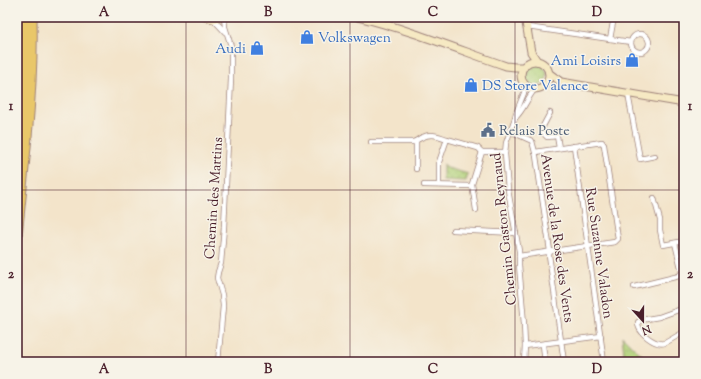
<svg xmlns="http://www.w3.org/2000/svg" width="701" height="379" font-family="'Sorts Mill Goudy',serif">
	<defs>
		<pattern id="grass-dots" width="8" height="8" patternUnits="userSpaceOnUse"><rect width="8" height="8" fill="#b1d178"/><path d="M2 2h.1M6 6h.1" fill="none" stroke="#9ab368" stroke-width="1.8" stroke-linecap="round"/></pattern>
		<pattern id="park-tufts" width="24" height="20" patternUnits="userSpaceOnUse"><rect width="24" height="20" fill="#b1d178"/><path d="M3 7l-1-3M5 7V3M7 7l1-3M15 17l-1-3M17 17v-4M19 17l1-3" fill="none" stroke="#9ab368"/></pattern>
	</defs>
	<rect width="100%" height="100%" fill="#f7f3e8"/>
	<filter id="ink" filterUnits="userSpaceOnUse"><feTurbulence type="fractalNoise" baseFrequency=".025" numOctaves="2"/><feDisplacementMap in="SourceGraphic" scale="8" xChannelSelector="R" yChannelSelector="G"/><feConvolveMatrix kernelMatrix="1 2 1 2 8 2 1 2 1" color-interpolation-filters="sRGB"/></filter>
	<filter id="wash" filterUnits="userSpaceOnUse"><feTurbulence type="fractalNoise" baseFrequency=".012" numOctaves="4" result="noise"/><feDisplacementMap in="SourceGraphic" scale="16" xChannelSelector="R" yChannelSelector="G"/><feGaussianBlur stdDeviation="0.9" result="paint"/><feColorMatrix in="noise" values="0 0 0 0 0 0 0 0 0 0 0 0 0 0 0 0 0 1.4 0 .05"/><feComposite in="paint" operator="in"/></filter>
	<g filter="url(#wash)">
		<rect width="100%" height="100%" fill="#f3e4ca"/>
		<g fill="url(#grass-dots)" stroke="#7e7852">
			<circle cx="536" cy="75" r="11"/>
			<polygon points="443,164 445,165 444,167 468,174 466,181 443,180"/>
		</g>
		<polygon fill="url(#park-tufts)" stroke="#7e7852" points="622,336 638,352 651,362 625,362"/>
	</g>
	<g filter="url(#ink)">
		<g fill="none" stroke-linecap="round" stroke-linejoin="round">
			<defs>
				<g id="street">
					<polyline points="213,19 225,32"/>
					<polyline points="527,27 610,39 631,42"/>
					<circle cx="640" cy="43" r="9"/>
					<polyline points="610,39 614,17"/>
					<polyline points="628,94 640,159 655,156"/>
					<polyline points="550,113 542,128 543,133 547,137 557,136 559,148"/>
					<path d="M515,118c9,-8 12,-20 20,-29"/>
					<polyline points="510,131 532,141 536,156 550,251 549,255 564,362"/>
					<polyline points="416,141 416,169"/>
					<path d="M371,142h42c4,-1 6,-4 10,-5 8,-4 16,-1 24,2"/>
					<polyline points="574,146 604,362"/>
					<polyline points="424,185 472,186"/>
					<polyline points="439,185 439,162 447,139 478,148 482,152"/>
					<polyline points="654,198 660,220 660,230 663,245 684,241"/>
					<polyline points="476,210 472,184 482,152 505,152"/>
					<polyline points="453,230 516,233"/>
					<polyline points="519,256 615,242 618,239 604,145 602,142 535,152"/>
					<polyline points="634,287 679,276 682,272 675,243"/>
					<path d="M684,308l-25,9 -18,3 -3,2c-1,10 17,24 27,21l19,-11"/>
					<polyline points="543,345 545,362"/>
					<polyline points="525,346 601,336"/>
					<polyline points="218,362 223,306 222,295 217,278 218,272 221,263 224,227 231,79 231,46 225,27 224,17"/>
					<polyline points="524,362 525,346 524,324 519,265 519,251 508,190 505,154 506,143 515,118 516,113 524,93 525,85"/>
				</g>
				<g id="secondary">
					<polyline points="205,17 213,19 222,17"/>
					<path d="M358,17c50,12 99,32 148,49l9,1h9"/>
					<polyline points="525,17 531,52 537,61"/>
					<circle cx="535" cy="75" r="14"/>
					<polyline points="550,74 561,82 567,83 684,103"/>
				</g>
				<g id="highway">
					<polyline points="17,164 24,81 26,17"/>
					<path d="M17,237c7,-73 17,-147 15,-220"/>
				</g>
			</defs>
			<use href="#street" stroke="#9e827a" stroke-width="6"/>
			<use href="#secondary" stroke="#9e827a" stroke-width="9"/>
			<use href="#highway" stroke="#9e827a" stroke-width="11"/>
			<use href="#street" stroke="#fff" stroke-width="4.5"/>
			<use href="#secondary" stroke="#f6e9c3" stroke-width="7"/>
			<use href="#highway" stroke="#e9c769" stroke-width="9"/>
		</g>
	</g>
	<path fill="none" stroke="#4a1f2b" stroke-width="1" stroke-opacity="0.55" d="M186,17v345M350,17v345M515,17v345M17,190h667"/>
	<defs>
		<symbol id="shop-bare" viewBox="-9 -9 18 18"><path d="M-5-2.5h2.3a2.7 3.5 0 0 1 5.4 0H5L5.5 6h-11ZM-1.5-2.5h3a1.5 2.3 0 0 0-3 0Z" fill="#3f7fe0" stroke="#f7f3e8" stroke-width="2.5" paint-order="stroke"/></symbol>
		<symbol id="civic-bare" viewBox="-9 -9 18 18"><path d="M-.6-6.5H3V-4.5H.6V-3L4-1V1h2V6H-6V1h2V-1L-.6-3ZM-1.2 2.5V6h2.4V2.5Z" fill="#5c6f8a" stroke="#f7f3e8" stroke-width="2.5" paint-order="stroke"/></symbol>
	</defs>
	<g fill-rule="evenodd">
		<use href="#shop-bare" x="297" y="27" width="20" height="20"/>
		<use href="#shop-bare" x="247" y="38" width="20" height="20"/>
		<use href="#shop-bare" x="622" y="50" width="20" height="20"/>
		<use href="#shop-bare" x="461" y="75" width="20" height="20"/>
		<use href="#civic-bare" x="478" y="120" width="20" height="20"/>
	</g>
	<g text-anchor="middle" stroke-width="3" stroke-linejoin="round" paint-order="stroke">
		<g font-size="14" fill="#366cbe" stroke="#f7f3e8" text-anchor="start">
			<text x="318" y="42">Volkswagen</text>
			<text x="246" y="53" text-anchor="end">Audi</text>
			<text x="621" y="65" text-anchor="end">Ami Loisirs</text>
			<text x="482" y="90">DS Store Valence</text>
		</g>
		<g font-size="14" fill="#4e5e75" stroke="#f7f3e8" text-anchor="start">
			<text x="499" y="135">Relais Poste</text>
		</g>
		<g font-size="14" fill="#4a1f2b" stroke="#f7f3e8">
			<text transform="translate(213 198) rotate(-86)" y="5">Chemin des Martins</text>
			<text transform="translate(503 229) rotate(-96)" y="5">Chemin Gaston Reynaud</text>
			<text transform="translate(558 238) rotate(82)" y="5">Avenue de la Rose des Vents</text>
			<text transform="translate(600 253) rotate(82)" y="5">Rue Suzanne Valadon</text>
		</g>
	</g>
	<rect width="701" height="379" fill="none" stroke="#f7f3e8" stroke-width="44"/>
	<g transform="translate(643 321) rotate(159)" stroke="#f7f3e8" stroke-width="3" paint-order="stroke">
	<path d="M0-3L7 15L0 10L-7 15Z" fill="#4a1f2b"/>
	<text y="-6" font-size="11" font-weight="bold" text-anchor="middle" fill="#4a1f2b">N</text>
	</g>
	<rect x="22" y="22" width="657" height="335" fill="none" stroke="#4a1f2b" stroke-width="1.5"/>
	<g font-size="13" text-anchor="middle" font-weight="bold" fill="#4a1f2b">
		<text x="104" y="16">A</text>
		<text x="268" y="16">B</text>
		<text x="433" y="16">C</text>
		<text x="597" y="16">D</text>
		<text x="11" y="110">1</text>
		<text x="690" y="110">1</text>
		<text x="11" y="278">2</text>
		<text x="690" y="278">2</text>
		<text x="104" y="373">A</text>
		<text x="268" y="373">B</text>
		<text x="433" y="373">C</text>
		<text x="597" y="373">D</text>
	</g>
</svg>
